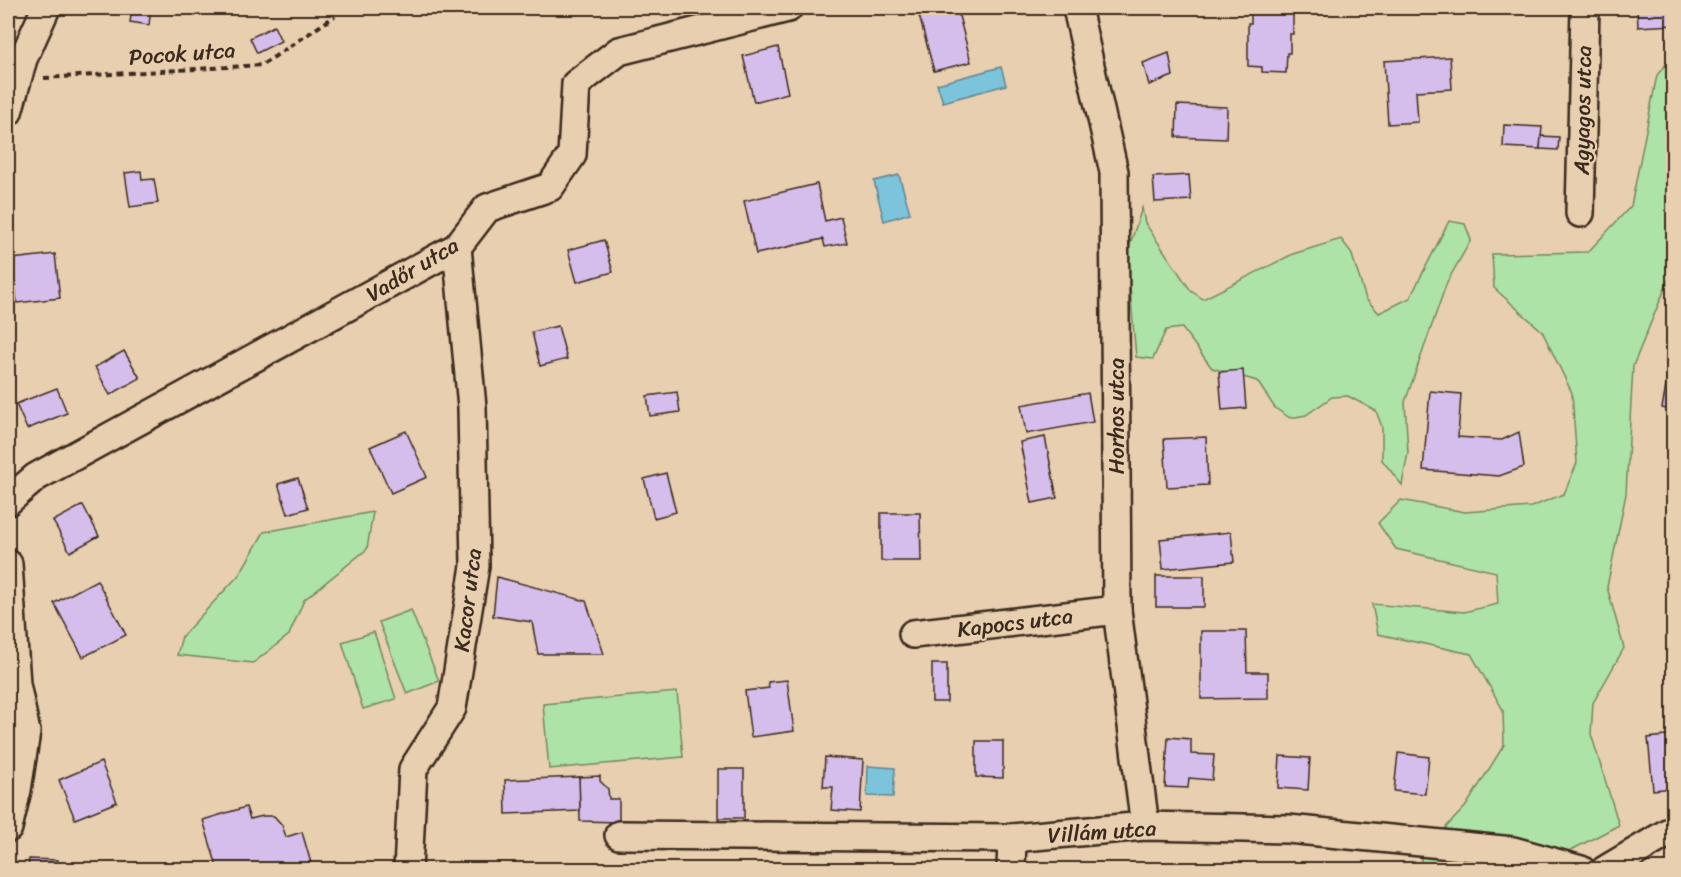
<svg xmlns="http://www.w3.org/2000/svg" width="1681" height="877" font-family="Sriracha,sans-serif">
	<rect width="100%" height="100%" fill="#e8cfb0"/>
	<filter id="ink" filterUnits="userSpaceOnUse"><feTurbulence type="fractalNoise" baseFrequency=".0167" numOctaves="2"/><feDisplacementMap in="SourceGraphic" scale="12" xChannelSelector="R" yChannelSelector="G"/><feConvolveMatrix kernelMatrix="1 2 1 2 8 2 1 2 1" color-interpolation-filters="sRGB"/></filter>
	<g filter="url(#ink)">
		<g fill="#ade3a6" stroke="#748662" stroke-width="1.5">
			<polygon points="1673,56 1673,269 1633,366 1626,494 1607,587 1624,648 1593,703 1591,734 1619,825 1535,869 1421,869 1421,854 1466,806 1504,745 1503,710 1471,654 1378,634 1372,604 1464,612 1498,604 1496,572 1396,549 1378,523 1401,500 1465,512 1531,507 1564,494 1577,463 1572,393 1542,331 1494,288 1492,254 1588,252 1631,206 1657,75"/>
			<polygon points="1142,208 1145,223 1191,291 1203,299 1293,254 1341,239 1351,252 1366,299 1379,313 1410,298 1449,221 1465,224 1471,240 1447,282 1405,402 1408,453 1402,485 1382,460 1382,427 1376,411 1348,396 1332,397 1306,415 1290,418 1275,408 1257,381 1212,368 1182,328 1166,330 1153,359 1136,357 1127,254"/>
			<polygon points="373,512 367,549 304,600 289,635 253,663 177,655 182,636 239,575 264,532"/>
			<polygon points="411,610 439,681 407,694 379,622"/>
			<polygon points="374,632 396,699 363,709 342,642"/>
			<polygon points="677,692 683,757 549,769 543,704"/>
		</g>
		<g fill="#7bc4dc" stroke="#618690" stroke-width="1.5">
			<polygon points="1001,67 1006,85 943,102 937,84"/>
			<polygon points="899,175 910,213 884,221 874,181"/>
			<polygon points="868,766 895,768 893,797 867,796"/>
		</g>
		<g fill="#d5bdec" stroke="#3b2a1e" stroke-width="1.5">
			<polygon points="132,8 151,8 149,25 130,22"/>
			<polygon points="917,8 957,8 971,62 934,71"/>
			<polygon points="1263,8 1293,8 1293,34 1290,34 1290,53 1287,53 1286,73 1262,72 1262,67 1248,66 1248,23 1251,23 1251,10 1263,10"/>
			<polygon points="1637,8 1674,8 1674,25 1638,27"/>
			<polygon points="274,26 281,41 257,53 250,38"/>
			<polygon points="778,47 788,93 754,102 743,56"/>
			<polygon points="1169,53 1173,76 1149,85 1143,63"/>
			<polygon points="1450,57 1452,89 1416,91 1418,122 1388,124 1384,61"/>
			<polygon points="1177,105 1227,107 1226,139 1176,137"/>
			<polygon points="1504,125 1542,127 1540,149 1503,147"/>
			<polygon points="1541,136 1559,137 1558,150 1540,149"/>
			<polygon points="141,171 142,180 154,179 158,203 130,207 125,173"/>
			<polygon points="1189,175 1191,200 1155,202 1153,177"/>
			<polygon points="817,184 825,221 841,217 847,243 825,247 823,239 756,254 744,201"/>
			<polygon points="604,240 613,272 577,282 568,250"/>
			<polygon points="55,254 60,298 17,303 12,259"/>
			<polygon points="558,326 567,359 540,366 532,332"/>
			<polygon points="124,351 140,378 110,395 95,367"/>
			<polygon points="1243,370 1246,408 1222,410 1219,372"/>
			<polygon points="1667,381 1674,382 1674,411 1662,408"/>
			<polygon points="57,388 67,413 27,429 16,404"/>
			<polygon points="1430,391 1461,394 1458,437 1502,440 1519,432 1524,467 1499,476 1423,470"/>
			<polygon points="677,392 680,412 650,416 647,396"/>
			<polygon points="1088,393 1093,422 1026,434 1021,405"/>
			<polygon points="406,431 427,477 391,493 370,447"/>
			<polygon points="1045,437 1057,498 1032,503 1020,442"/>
			<polygon points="1206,437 1208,485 1167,487 1164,439"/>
			<polygon points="666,473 676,512 654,518 644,479"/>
			<polygon points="298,478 308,508 288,514 278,484"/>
			<polygon points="83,505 99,536 70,552 53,521"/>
			<polygon points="881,513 920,513 921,561 881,561"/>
			<polygon points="1231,532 1234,562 1163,569 1160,539"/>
			<rect x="1156" y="576" width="48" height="31"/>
			<polygon points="497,577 586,601 604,654 538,654 532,622 493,616"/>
			<polygon points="97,580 126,635 83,657 54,603"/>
			<polygon points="1201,631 1246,631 1247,672 1268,672 1268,698 1201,699"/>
			<rect x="932" y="664" width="15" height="38"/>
			<polygon points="787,680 794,731 751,737 745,691 769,688 768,682"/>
			<polygon points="1674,735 1674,788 1653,790 1648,738"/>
			<polygon points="1168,737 1191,739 1191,754 1214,755 1212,780 1189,778 1188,788 1165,787"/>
			<polygon points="976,741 1003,741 1003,778 976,777"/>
			<polygon points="1398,753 1429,757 1425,794 1394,791"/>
			<polygon points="1280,756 1310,758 1308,790 1278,788"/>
			<polygon points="825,757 863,760 860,812 831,810 833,787 823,787"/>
			<polygon points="101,762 117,802 75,819 59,780"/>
			<rect x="718" y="769" width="26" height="49"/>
			<polygon points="600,776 600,781 608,789 609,799 619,799 619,822 580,821 579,777"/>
			<polygon points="579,777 580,811 506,814 505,780"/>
			<polygon points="246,807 250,819 263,816 274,816 282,825 286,837 302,832 313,870 218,870 203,820"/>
			<polygon points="29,859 58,860 57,870 28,870"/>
		</g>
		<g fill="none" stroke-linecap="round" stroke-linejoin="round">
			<defs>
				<g id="minor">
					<polyline points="1077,8 1114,172 1117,610 1145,826"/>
					<polyline points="8,112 23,59 46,8"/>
					<polyline points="1580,213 1585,8"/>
					<polyline points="8,501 36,477 457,247 487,208 550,187 572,155 576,84 619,51 788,8"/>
					<polyline points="8,564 16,684 26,732 17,790 8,828"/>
					<polyline points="913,634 1117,610"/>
					<polyline points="619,835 1012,838 1145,826 1288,829 1513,851 1581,870"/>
					<polyline points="408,870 413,769 452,708 475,566 472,407 457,247"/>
					<polyline points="1011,870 1012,838"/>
					<polyline points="1605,870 1674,829"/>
				</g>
			</defs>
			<use href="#minor" stroke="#3b2a1e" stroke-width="32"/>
			<polyline stroke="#3b2a1e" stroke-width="4" stroke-dasharray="6 4.5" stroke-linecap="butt" points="44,78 262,65 335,16"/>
			<use href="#minor" stroke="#e8cfb0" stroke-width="27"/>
		</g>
	</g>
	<g text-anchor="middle" stroke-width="4.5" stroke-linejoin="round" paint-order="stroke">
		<g font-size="22" fill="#3b2a1e" stroke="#e8cfb0">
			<text transform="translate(182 53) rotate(-4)" y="8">Pocok utca</text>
			<text transform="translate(1582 110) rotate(-89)" y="8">Agyagos utca</text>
			<text transform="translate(412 269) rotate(-31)" y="8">Vadőr utca</text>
			<text transform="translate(1116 416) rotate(-90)" y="8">Horhos utca</text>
			<text transform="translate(467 600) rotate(-83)" y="8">Kacor utca</text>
			<text transform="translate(1015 622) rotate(-7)" y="8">Kapocs utca</text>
			<text transform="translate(1102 831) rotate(-4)" y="8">Villám utca</text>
		</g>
	</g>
	<rect width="1681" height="877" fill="none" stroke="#e8cfb0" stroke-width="30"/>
	<rect x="15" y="15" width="1651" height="847" fill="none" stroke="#3b2a1e" stroke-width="2" filter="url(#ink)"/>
</svg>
